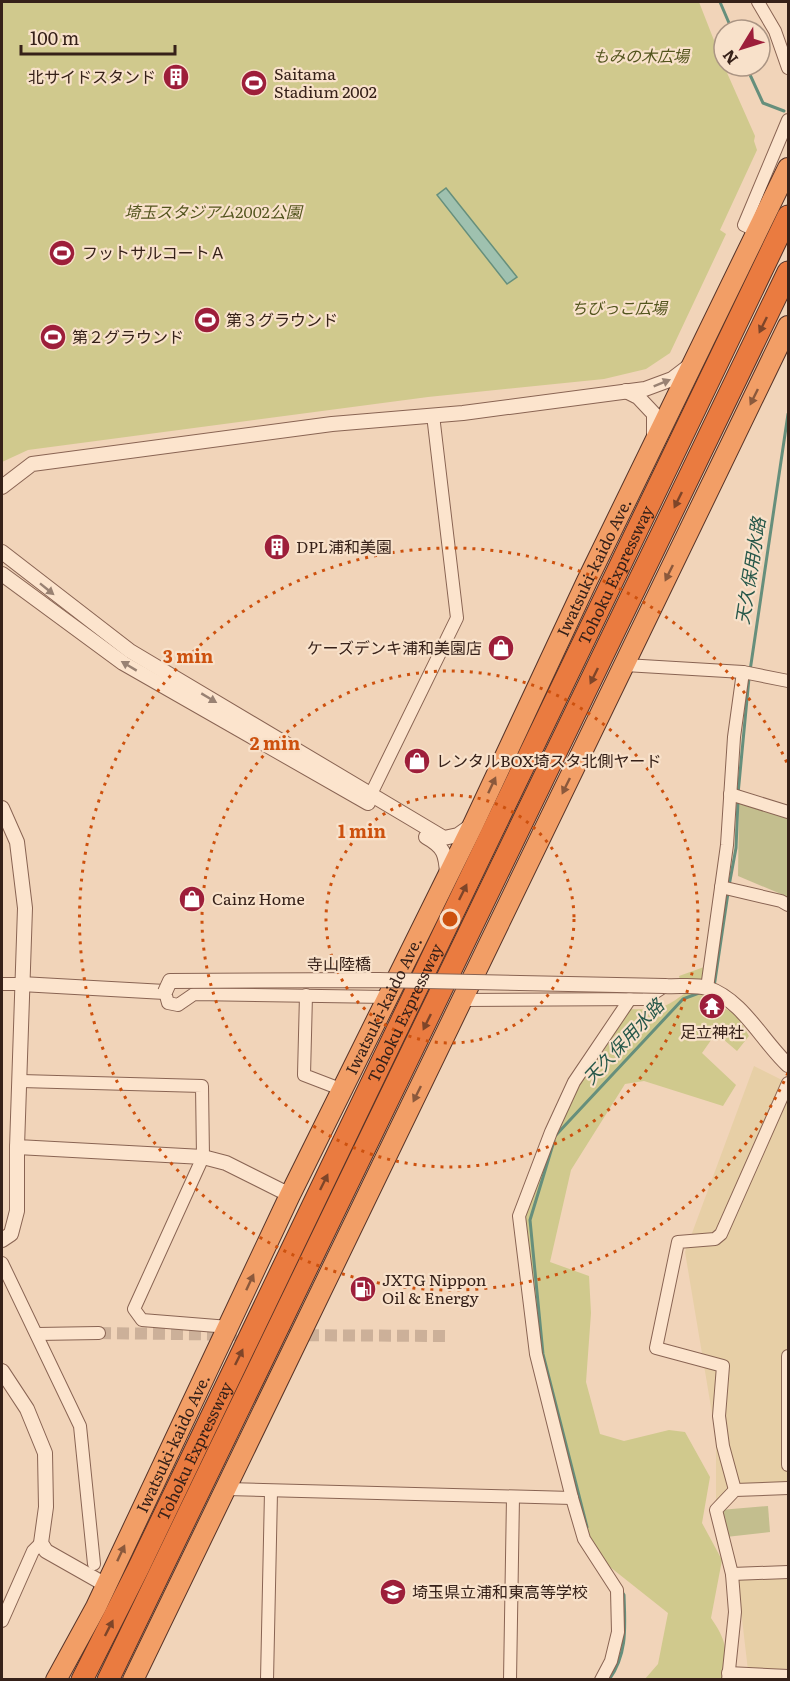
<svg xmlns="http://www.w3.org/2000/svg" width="790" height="1681" font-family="Literata,'Noto Sans JP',serif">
	<rect width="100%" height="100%" fill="#f1d4b9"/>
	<g fill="#e7cfa6">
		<polygon points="754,1066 788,1083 788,1484 741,1488 716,1502 716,1437 685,1252"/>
		<polygon points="737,1576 788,1579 788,1679 749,1679"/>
	</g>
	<g fill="#d0c98d">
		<polygon points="2,2 699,2 724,66 755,136 754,141 757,150 720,230 726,234 670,353 646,369 604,379 428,397 28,450 2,462"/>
		<path d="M704,967l1,32 31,15 13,22 -12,15 -21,-18 -14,20 34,32 -13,21 -79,-25 -19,3 -54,86 -21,92 39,14 2,37 -5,69 14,52 24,7 45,-11 16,2 25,45 -8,46 20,37 -11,58c17,25 16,32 12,61h-78l13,-15 10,-51 -58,-46 -27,-17 -14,-45 -28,-120 -17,-171 36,-113 41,-46 29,-46c27,1 32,1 54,-15l-5,-18z"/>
	</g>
	<g fill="#c3be8e">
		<polygon points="739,803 788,818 788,897 738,876"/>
		<polygon points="768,1506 770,1532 726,1537 720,1510"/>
	</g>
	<polygon fill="#9fc1af" stroke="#668f7c" stroke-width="1.5" points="446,188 517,277 507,284 437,195"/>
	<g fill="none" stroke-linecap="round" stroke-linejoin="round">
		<g stroke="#668f7c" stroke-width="3">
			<polyline points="720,2 732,30"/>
			<polyline points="746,66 763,103 784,111"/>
			<polyline points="750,671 788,414"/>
			<polyline points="738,794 749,678"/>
			<polyline points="729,886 736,848 738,800"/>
			<polyline points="714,987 728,893"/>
			<polyline points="556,1135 683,999 699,993"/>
			<polyline points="554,1141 530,1220 543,1354 587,1527"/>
			<path d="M609,1680c19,-27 16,-54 15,-85l-3,-5"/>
		</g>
		<g stroke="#ccb099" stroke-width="12" stroke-dasharray="12 6" stroke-linecap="butt">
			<polyline points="99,1333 254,1335"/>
			<polyline points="271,1335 445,1336"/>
		</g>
		<defs>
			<g id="minor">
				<polyline points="758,2 775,31 788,68"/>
				<polyline points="757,231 744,225 788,120"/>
				<polyline points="625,665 743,672 788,681"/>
				<polyline points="371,794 457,618 433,415"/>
				<polyline points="730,794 788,812"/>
				<polyline points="721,887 781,901 788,905"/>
				<polyline points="2,984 21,984"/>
				<polyline points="707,988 727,845 734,737 743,672"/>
				<polyline points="165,992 168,1003 178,1005 194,994 388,997"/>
				<polyline points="306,995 304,1075 343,1090"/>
				<polyline points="463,1000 645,999 665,986"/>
				<polyline points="21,1081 202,1086 203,1157 134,1309 142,1320 229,1327"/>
				<polyline points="2,1263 80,1426 94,1564"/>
				<polyline points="37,1334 99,1333"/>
				<polyline points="788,1356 788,1465"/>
				<polyline points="227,1489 572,1498"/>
				<polyline points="735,1490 723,1446 719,1416 723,1366 656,1348 678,1242 715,1239 721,1234 788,1083"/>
				<polyline points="732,1574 788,1572"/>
				<polyline points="2,1621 33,1551 41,1543"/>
				<polyline points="728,1673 788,1676"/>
				<polyline points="267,1680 271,1492"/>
				<polyline points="510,1680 513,1497"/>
				<polyline points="601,1680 611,1661 618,1632 617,1590 584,1539 572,1498 536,1354 519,1216 551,1132 574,1082 630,999"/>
				<polyline points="728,1680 735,1612 732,1574 716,1510 735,1490 788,1488"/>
			</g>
			<g id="tertiary">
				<polyline points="626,391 638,397 654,414 654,434"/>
				<polyline points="2,487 32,464 332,424 463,413 645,389 672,379 689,366"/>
				<polyline points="2,552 130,651 444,838 458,835 472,825"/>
				<polyline points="2,574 123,663 368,803"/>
				<polyline points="2,808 17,842 25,908 17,1147 203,1157 226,1163 290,1195"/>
				<path d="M426,837c18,10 20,17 21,37"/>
				<polyline points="21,984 165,992"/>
				<path d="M665,986c13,1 30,-2 42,2 36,12 55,53 81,77"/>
				<polyline points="2,1240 11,1234 17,1211 17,1147"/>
				<polyline points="2,1371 27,1409 45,1453 46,1507 41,1543 46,1551 106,1585"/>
			</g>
			<g id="trunk">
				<path id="s1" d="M56,1680l40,-73 194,-412 183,-370 114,-244 201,-413"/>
				<polyline points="133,1680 788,326"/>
			</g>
			<g id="motorway">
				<path id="s2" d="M82,1680l56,-111 650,-1353"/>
				<polyline points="108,1680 788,272"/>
			</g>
		</defs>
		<use href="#minor" stroke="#896453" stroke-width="14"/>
		<use href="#tertiary" stroke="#896453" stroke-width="16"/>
		<use href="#trunk" stroke="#563328" stroke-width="22"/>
		<use href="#motorway" stroke="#563328" stroke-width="23"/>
		<use href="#minor" stroke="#fce4cd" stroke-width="12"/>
		<use href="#tertiary" stroke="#fce4cd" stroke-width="14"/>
		<use href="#trunk" stroke="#f29e66" stroke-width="20"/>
		<use href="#motorway" stroke="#ea7b40" stroke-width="21"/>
		<defs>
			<polyline id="tertiary-bridge" points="165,992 170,981 379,980 665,986"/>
		</defs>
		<use href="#tertiary-bridge" stroke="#896453" stroke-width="16" stroke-linecap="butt"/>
		<use href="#tertiary-bridge" stroke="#fce4cd" stroke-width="14"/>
	</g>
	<defs><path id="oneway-solid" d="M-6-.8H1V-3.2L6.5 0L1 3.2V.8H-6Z" transform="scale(1.5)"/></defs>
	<g fill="#7e4529">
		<use href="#oneway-solid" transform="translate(763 325) rotate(116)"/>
		<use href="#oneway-solid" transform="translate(678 500) rotate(116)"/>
		<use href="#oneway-solid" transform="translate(594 676) rotate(116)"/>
		<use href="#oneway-solid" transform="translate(463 892) rotate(-64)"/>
		<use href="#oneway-solid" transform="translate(427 1022) rotate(116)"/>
		<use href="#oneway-solid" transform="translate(324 1182) rotate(-64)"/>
		<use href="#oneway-solid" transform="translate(239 1357) rotate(-64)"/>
		<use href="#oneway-solid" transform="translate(109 1628) rotate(-63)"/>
	</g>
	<g fill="#998273">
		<use href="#oneway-solid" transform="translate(662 383) rotate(-22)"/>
		<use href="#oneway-solid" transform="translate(47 589) rotate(39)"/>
		<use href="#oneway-solid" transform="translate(129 666) rotate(-149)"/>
		<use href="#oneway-solid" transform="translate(209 698) rotate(31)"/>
	</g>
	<g fill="#8b593c">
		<use href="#oneway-solid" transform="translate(754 397) rotate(116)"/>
		<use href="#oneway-solid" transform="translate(669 573) rotate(116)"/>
		<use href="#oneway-solid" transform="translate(492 785) rotate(-65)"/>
		<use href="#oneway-solid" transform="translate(566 786) rotate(116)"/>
		<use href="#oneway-solid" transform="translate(417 1094) rotate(116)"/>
		<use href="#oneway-solid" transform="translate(250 1282) rotate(-65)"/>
		<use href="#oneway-solid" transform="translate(121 1553) rotate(-65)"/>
	</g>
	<g fill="none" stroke="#cd510e" stroke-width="3" stroke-dasharray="3 6">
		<circle cx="450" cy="919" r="124"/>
		<circle cx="450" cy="919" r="248"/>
		<path d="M788 1073A371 371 0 1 1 788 765"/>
	</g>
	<defs>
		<symbol id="building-disc" viewBox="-11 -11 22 22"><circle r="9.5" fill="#9d1e3a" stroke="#f8e1ca"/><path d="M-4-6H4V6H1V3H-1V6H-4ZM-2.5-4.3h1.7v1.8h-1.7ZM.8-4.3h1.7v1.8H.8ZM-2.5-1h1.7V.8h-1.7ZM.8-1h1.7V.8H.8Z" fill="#fff"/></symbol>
		<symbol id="stadium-disc" viewBox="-11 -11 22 22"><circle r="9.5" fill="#9d1e3a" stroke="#f8e1ca"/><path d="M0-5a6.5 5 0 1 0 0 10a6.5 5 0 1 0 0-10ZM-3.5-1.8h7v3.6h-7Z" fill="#fff"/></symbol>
		<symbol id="shop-disc" viewBox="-11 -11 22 22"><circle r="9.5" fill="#9d1e3a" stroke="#f8e1ca"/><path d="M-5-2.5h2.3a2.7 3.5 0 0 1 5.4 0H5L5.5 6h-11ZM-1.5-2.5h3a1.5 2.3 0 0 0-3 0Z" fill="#fff"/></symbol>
		<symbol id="temple-disc" viewBox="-11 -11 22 22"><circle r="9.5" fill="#9d1e3a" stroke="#f8e1ca"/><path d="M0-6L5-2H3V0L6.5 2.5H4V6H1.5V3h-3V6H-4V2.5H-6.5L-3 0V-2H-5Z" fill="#fff"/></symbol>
		<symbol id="fuel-disc" viewBox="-11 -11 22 22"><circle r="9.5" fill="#9d1e3a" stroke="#f8e1ca"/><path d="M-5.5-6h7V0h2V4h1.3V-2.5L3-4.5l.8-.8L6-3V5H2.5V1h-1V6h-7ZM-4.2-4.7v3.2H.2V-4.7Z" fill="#fff"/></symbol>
		<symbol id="school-disc" viewBox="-11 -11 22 22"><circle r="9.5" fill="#9d1e3a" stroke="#f8e1ca"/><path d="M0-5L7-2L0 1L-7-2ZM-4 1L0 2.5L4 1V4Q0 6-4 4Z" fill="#fff"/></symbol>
	</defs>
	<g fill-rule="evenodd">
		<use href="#building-disc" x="161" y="62" width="30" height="30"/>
		<use href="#stadium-disc" x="239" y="68" width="30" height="30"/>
		<use href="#stadium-disc" x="47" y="238" width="30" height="30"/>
		<use href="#stadium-disc" x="192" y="305" width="30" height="30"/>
		<use href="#stadium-disc" x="38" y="322" width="30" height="30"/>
		<use href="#building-disc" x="262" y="532" width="30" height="30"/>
		<use href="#shop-disc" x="486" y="633" width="30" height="30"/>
		<use href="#shop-disc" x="402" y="746" width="30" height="30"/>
		<use href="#shop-disc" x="177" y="884" width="30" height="30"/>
		<use href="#temple-disc" x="697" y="991" width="30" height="30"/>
		<use href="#fuel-disc" x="348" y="1274" width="30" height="30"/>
		<use href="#school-disc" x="378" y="1577" width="30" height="30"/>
	</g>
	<g text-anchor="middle" stroke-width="4.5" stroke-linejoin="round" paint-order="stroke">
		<g font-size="16" font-style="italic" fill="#53551e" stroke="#f8e1ca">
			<text x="641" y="62">もみの木広場</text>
			<text x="213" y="218">埼玉スタジアム2002公園</text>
			<text x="619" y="314">ちびっこ広場</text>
		</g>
		<g font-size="16" fill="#362119" stroke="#f8e1ca" text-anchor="start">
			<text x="274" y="80">Saitama<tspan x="274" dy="18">Stadium 2002</tspan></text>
			<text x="156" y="83" text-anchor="end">北サイドスタンド</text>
			<text x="82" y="259">フットサルコートＡ</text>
			<text x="226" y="326">第３グラウンド</text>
			<text x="72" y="343">第２グラウンド</text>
			<text x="296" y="553">DPL浦和美園</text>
			<text x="482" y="654" text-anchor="end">ケーズデンキ浦和美園店</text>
			<text x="436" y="767">レンタルBOX埼スタ北側ヤード</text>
			<text x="212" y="905">Cainz Home</text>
			<text x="712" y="1038" text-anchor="middle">足立神社</text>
			<text x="382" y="1286">JXTG Nippon<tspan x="382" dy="18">Oil &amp; Energy</tspan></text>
			<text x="412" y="1598">埼玉県立浦和東高等学校</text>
		</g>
		<g font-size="16" fill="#362119" stroke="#f8e1ca">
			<text dy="6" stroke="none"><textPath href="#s1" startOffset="1236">Iwatsuki-kaido Ave.</textPath></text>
			<text dy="6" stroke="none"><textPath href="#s2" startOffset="1227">Tohoku Expressway</textPath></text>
			<text x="339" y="970">寺山陸橋</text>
			<text dy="6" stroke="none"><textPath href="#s1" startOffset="750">Iwatsuki-kaido Ave.</textPath></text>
			<text dy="6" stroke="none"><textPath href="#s2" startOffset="741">Tohoku Expressway</textPath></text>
			<text dy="6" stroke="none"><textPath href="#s1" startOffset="264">Iwatsuki-kaido Ave.</textPath></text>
			<text dy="6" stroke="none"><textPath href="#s2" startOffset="255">Tohoku Expressway</textPath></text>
		</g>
		<g font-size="18" font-style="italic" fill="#27584a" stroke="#f8e1ca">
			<text transform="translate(751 571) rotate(-81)" y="6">天久保用水路</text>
			<text transform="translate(624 1042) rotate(-47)" y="6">天久保用水路</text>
		</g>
	</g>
	<circle cx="450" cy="919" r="9" fill="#cd510e" stroke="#f8e1ca" stroke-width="3"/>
	<g font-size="18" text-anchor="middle" font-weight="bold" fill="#cd510e" stroke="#f8e1ca" stroke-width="4.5" stroke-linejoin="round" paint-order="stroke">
		<text x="188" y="663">3 min</text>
		<text x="275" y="750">2 min</text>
		<text x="362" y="838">1 min</text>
	</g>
	<rect width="790" height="1681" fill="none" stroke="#362119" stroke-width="6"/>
	<g transform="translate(742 48) rotate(232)"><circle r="28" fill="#f8e1ca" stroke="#aa9483" stroke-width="1.5"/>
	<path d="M0-4.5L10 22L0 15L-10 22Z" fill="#9d1e3a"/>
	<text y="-9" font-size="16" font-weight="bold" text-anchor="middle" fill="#362119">N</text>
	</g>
	<path d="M21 45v9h154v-9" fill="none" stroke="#362119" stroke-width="3"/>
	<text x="30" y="45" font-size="18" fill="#362119" stroke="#f8e1ca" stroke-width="4.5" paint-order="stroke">100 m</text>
</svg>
